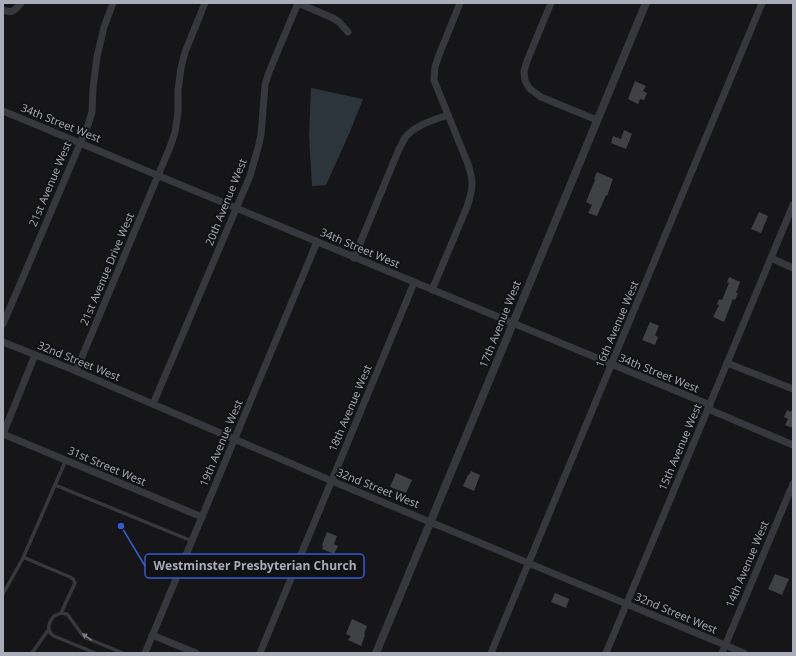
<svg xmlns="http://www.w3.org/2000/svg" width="796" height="656" font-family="'Open Sans',sans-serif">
	<rect width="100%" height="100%" fill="#161618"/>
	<polygon fill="#2c353c" points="311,88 363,99 349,134 326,185 312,186 309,136"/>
	<g fill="#404145">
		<polygon points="635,81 646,86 643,91 647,93 644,100 640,99 638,104 628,99"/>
		<polygon points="624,130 632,134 626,149 611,143 613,136 621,139"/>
		<polygon points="597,172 613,179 607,196 606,195 597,216 588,213 592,205 586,202 595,180 594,179"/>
		<polygon points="759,212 768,216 761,233 751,229"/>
		<polygon points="729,277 740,282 736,293 738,293 735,300 733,299 724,322 713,317 719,305 717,304 719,299 722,300 729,283 727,282"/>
		<polygon points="650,322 659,326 655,335 658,337 655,345 642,340"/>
		<polygon points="793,407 793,428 785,425 788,419 784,417 787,410 791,412"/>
		<polygon points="471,471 480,475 474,491 463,486 468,475 469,475"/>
		<polygon points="396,473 412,480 406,493 390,487"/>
		<polygon points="327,532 337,536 334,544 338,546 334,554 322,549 323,546 322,545"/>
		<polygon points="775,574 789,579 782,595 768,589"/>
		<polygon points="555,593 569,599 566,608 551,602"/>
		<polygon points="352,619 367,626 364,634 365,635 361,646 348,640 351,636 346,634"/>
	</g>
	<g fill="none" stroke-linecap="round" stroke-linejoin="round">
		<g stroke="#37383d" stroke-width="3.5">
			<polyline points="55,485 66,460"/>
			<polyline points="23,558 55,485 192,541"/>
			<polyline points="3,594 22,560 23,558 25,558 70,577 73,579 75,583 61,613"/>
			<polyline points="32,653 49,629"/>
			<path d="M95,653l-41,-17c-9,-5 -5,-14 0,-20l7,-3 6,1 14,19 5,5 37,15"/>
		</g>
		<g stroke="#37383d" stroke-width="7">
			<polyline points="298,3 333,18 339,22 348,32"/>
			<polyline points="551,3 527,61 524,71 525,81 530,89 541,97 597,120"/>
			<path d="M3,10c10,4 12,0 18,-7"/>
			<path d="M3,111c236,97 471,198 707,294"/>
			<path d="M354,258l45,-109c2,-3 4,-8 6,-11 9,-13 29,-18 43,-23"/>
			<polyline points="771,258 793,268"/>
			<path d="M432,290l35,-83c6,-18 7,-25 1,-43l-30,-74 -4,-10 1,-13 4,-12 21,-52"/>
			<polyline points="3,324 88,125 92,112 93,88 97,57 104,27 113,3"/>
			<polyline points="3,342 76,371 332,481 744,653"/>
			<polyline points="35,355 3,434 202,517"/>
			<polyline points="727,363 793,389"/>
			<polyline points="76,371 170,147 175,132 178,113 178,90 181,68 185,52 205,3"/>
			<polyline points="153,404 250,176 258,148 261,135 265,85 269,72 298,3"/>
			<polyline points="708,409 793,445"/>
			<polyline points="152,635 196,653"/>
			<polyline points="145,653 317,242"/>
			<polyline points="260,653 414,283"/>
			<polyline points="491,653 762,3"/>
			<polyline points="606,653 793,205"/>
			<polyline points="722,653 793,484"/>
		</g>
		<polyline stroke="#37383d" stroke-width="8" points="376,653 646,3"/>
	</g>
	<defs><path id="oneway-solid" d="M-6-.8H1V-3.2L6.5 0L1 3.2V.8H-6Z"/></defs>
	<use fill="#757881" href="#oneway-solid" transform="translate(87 637) rotate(-146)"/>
	<g text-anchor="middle" stroke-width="3.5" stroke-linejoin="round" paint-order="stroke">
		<g font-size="11" fill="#a8adb8" stroke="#111113">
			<text transform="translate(61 123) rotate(22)" y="4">34th Street West</text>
			<text transform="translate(50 184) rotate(-67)" y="4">21st Avenue West</text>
			<text transform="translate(226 202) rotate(-68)" y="4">20th Avenue West</text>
			<text transform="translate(360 248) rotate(23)" y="4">34th Street West</text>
			<text transform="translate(107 269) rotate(-67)" y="4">21st Avenue Drive West</text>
			<text transform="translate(500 324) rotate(-68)" y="4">17th Avenue West</text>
			<text transform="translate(617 324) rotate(-67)" y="4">16th Avenue West</text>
			<text transform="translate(79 361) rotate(22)" y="4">32nd Street West</text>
			<text transform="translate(659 373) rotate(22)" y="4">34th Street West</text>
			<text transform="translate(350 408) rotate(-67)" y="4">18th Avenue West</text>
			<text transform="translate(221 443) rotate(-67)" y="4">19th Avenue West</text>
			<text transform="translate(680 447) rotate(-67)" y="4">15th Avenue West</text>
			<text transform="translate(107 466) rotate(23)" y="4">31st Street West</text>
			<text transform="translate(378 488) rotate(22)" y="4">32nd Street West</text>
			<text transform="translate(747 564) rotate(-67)" y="4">14th Avenue West</text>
			<text transform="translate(676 613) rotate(23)" y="4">32nd Street West</text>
		</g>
	</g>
	<path fill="none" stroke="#325cd3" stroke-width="1.5" d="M121 526L145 566"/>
	<circle fill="#325cd3" stroke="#111113" stroke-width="1.5" cx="121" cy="526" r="4"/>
	<rect fill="#111113" stroke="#325cd3" stroke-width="1.5" x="145" y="554" width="219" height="24" rx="4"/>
	<g font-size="12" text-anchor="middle" font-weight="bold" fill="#a8adb8">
		<text x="255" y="570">Westminster Presbyterian Church</text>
	</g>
	<rect width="796" height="656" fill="none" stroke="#a8adb8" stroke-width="8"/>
</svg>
